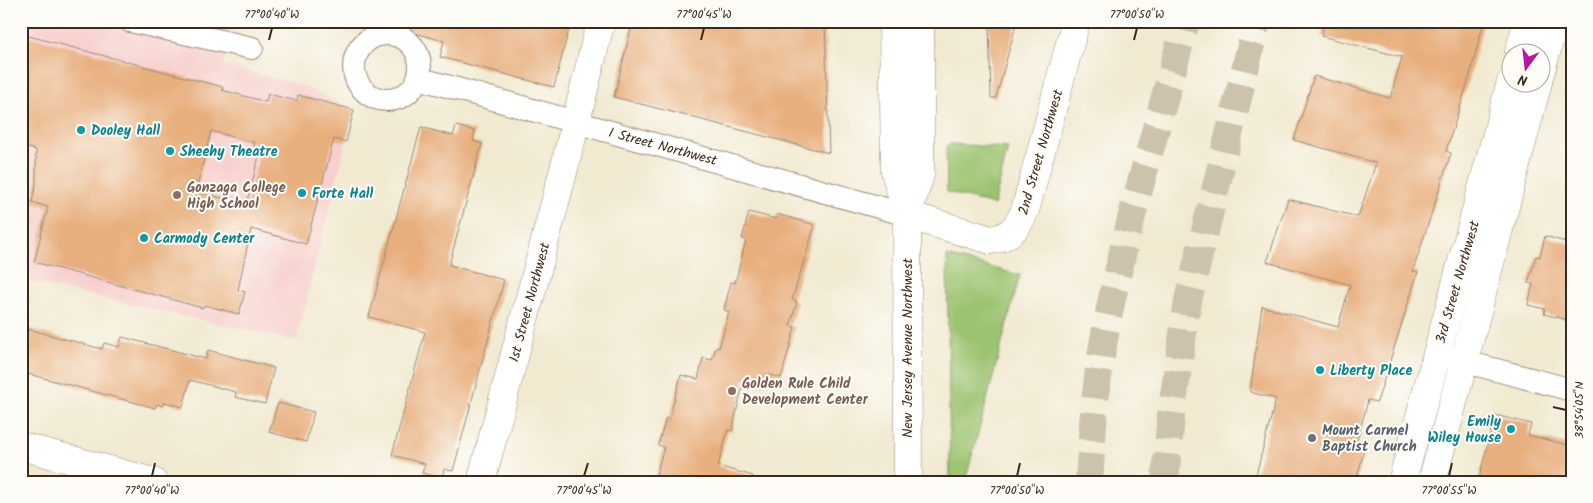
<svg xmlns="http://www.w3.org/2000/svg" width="1593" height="503" font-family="Kalam,sans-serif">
	<rect width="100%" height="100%" fill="#fdfcf7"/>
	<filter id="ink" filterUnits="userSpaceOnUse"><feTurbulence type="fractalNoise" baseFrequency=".02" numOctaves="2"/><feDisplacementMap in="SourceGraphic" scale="10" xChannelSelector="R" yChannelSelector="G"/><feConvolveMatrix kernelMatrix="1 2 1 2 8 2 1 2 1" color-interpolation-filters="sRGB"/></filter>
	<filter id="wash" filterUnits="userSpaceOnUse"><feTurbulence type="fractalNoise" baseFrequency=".0096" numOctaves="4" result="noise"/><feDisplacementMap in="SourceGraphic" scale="20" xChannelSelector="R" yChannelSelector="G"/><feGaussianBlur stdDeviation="1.12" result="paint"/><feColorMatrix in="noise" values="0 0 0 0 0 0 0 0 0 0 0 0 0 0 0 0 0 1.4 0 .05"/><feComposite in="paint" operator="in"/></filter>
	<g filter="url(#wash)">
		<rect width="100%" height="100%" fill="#f1e9d0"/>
		<polygon fill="#f7d0cd" points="21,21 235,21 223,65 303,86 354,110 296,341 21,280"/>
		<g fill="#9cc36f" stroke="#6c7646">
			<polygon points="951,144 1008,148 994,205 947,192 946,147"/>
			<polygon points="947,256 1020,275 965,482 950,478"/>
		</g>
		<g id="blocks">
			<g fill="#e8af7e" fill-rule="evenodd">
				<polygon points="394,21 571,21 554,87 440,57 444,41 393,27"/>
				<polygon points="633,21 825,21 829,153 614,97"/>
				<polygon points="989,21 1017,21 996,98 991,98"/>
				<polygon points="1325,21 1484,21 1470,75 1446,151 1451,153 1413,271 1418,272 1377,402 1368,400 1356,445 1365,447 1356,482 1254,482 1276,399 1250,392 1262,306 1338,327 1350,285 1267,262 1288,199 1358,217 1376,163 1294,140 1314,76 1390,98 1402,57 1321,36"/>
				<path d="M21,34l202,53 -1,3 44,12 2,-8 29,7 1,-6 56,15 -8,32 -12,-3 -28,105 -55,-15 -13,61 7,2 -6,22 -35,-9 -1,3 -169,-46 14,-55 -16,-5 4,-18v-34l-15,-4zM211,131l44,12 -3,11 7,2 -13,49 -50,-14z"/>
				<polygon points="456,126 475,131 473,141 482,144 449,265 504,280 453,471 444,469 442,478 422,473 425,464 392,455 425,332 369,317 421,127 453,136"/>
				<polygon points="749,212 776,219 777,214 815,225 792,300 797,302 790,326 795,327 781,378 766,374 763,385 744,379 732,431 728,430 718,466 753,476 753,482 654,482 664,447 658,445 666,418 669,419 681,375 698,379 703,358 712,360 716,347 719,348 729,312 724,310 731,282 735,283 746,240 742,239"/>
				<polygon points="1545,236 1572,244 1572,321 1544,314 1545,309 1528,305 1533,284 1528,283 1536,256 1540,257"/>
				<polygon points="21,327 102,349 104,343 119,347 122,337 206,359 208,350 274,368 265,404 235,397 236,392 190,380 183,407 165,402 163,406 157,404 155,408 21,372"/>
				<polygon points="278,403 314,412 306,442 269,432"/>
				<polygon points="1495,415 1531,424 1528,435 1572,446 1572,482 1478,482"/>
			</g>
		</g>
	</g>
	<g filter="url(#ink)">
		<use href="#blocks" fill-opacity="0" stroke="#968a77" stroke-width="1"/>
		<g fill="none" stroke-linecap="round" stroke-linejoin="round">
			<g stroke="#cdc3ac" stroke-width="28" stroke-dasharray="28 14" stroke-linecap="butt">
				<path d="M1089,482c3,-42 5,-84 12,-125 18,-111 56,-227 85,-336"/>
				<polyline points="1165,482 1171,415 1188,300 1257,21"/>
			</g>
			<defs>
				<g id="street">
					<polyline points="130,21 252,48"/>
					<circle cx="387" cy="67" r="33"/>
					<polyline points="418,78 907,215"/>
					<polyline points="1447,357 1572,390"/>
				</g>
				<g id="secondary">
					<polyline points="893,21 895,171 907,215 908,482"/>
					<polyline points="1519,52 1528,21"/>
					<polyline points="1540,74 1555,21"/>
					<path d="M907,215l84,25c20,-3 29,-15 35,-33l50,-186"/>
					<polyline points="907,215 920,175 920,21"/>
					<polyline points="21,446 153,482"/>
					<polyline points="481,482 565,165 601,21"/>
					<polyline points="1402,482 1511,82"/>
					<polyline points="1432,482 1538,82"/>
				</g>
			</defs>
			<use href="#street" stroke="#968a77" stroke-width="24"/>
			<use href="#secondary" stroke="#968a77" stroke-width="29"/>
			<use href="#street" stroke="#fff" stroke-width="22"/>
			<use href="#secondary" stroke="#fff" stroke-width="28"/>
		</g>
	</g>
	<path fill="none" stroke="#3b2a1e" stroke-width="2" d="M269,40l3,-12M701,40l3,-12M1134,40l3,-12M1553,407l13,3M152,476l3,-13M584,476l4,-13M1017,476l3,-13M1449,476l3,-13"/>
	<g fill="#0f9aa8" stroke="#fdfcf7" stroke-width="2">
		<circle cx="81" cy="130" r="5"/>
		<circle cx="170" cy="151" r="5"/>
		<circle cx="302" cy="193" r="5"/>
		<circle cx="144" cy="238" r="5"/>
		<circle cx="1320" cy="370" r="5"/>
		<circle cx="1511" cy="429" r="5"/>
	</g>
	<g fill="#8d6e63" stroke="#fdfcf7" stroke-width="2">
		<circle cx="177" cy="195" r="5"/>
		<circle cx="732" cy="391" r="5"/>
	</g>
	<circle fill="#6b7280" stroke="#fdfcf7" stroke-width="2" cx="1312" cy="438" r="5"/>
	<g text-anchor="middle" stroke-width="4" stroke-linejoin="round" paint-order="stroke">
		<g font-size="14" font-weight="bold" fill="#0d838f" stroke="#fdfcf7" text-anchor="start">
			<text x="91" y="135">Dooley Hall</text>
			<text x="180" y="156">Sheehy Theatre</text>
			<text x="312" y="198">Forte Hall</text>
			<text x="154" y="243">Carmody Center</text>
			<text x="1330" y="375">Liberty Place</text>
			<text x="1501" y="426" text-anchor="end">Emily<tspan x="1501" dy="16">Wiley House</tspan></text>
		</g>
		<g font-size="14" fill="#3b2a1e" stroke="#fdfcf7">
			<text transform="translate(663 146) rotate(15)" y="5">I Street Northwest</text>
			<text transform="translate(1040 152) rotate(-74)" y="5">2nd Street Northwest</text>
			<text transform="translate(1457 282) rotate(-74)" y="5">3rd Street Northwest</text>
			<text transform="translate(529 302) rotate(-75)" y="5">1st Street Northwest</text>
			<text transform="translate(907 348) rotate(-90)" y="5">New Jersey Avenue Northwest</text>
		</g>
		<g font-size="14" font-weight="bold" fill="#785e54" stroke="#fdfcf7" text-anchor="start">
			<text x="187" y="192">Gonzaga College<tspan x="187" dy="16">High School</tspan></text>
			<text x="742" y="388">Golden Rule Child<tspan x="742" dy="16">Development Center</tspan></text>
		</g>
		<g font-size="14" font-weight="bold" fill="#5b616d" stroke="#fdfcf7" text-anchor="start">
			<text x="1322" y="435">Mount Carmel<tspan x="1322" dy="16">Baptist Church</tspan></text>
		</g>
	</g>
	<rect width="1593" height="503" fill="none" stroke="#fdfcf7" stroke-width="55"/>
	<g transform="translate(1526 68) rotate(195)"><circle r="24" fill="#fdfcf7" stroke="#afa8a0"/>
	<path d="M0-4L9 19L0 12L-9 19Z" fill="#b5179e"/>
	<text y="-8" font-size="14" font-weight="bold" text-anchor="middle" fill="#3b2a1e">N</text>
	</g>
	<rect x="28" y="28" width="1538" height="448" fill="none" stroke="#3b2a1e" stroke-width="2"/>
	<g font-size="12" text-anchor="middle" fill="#3b2a1e">
		<text x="272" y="18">77°00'40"W</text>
		<text x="704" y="18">77°00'45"W</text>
		<text x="1137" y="18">77°00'50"W</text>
		<text transform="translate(1579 410) rotate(-90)" y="4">38°54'05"N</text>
		<text x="152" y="494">77°00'40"W</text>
		<text x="584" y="494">77°00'45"W</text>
		<text x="1017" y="494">77°00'50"W</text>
		<text x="1449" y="494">77°00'55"W</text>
	</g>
</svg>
